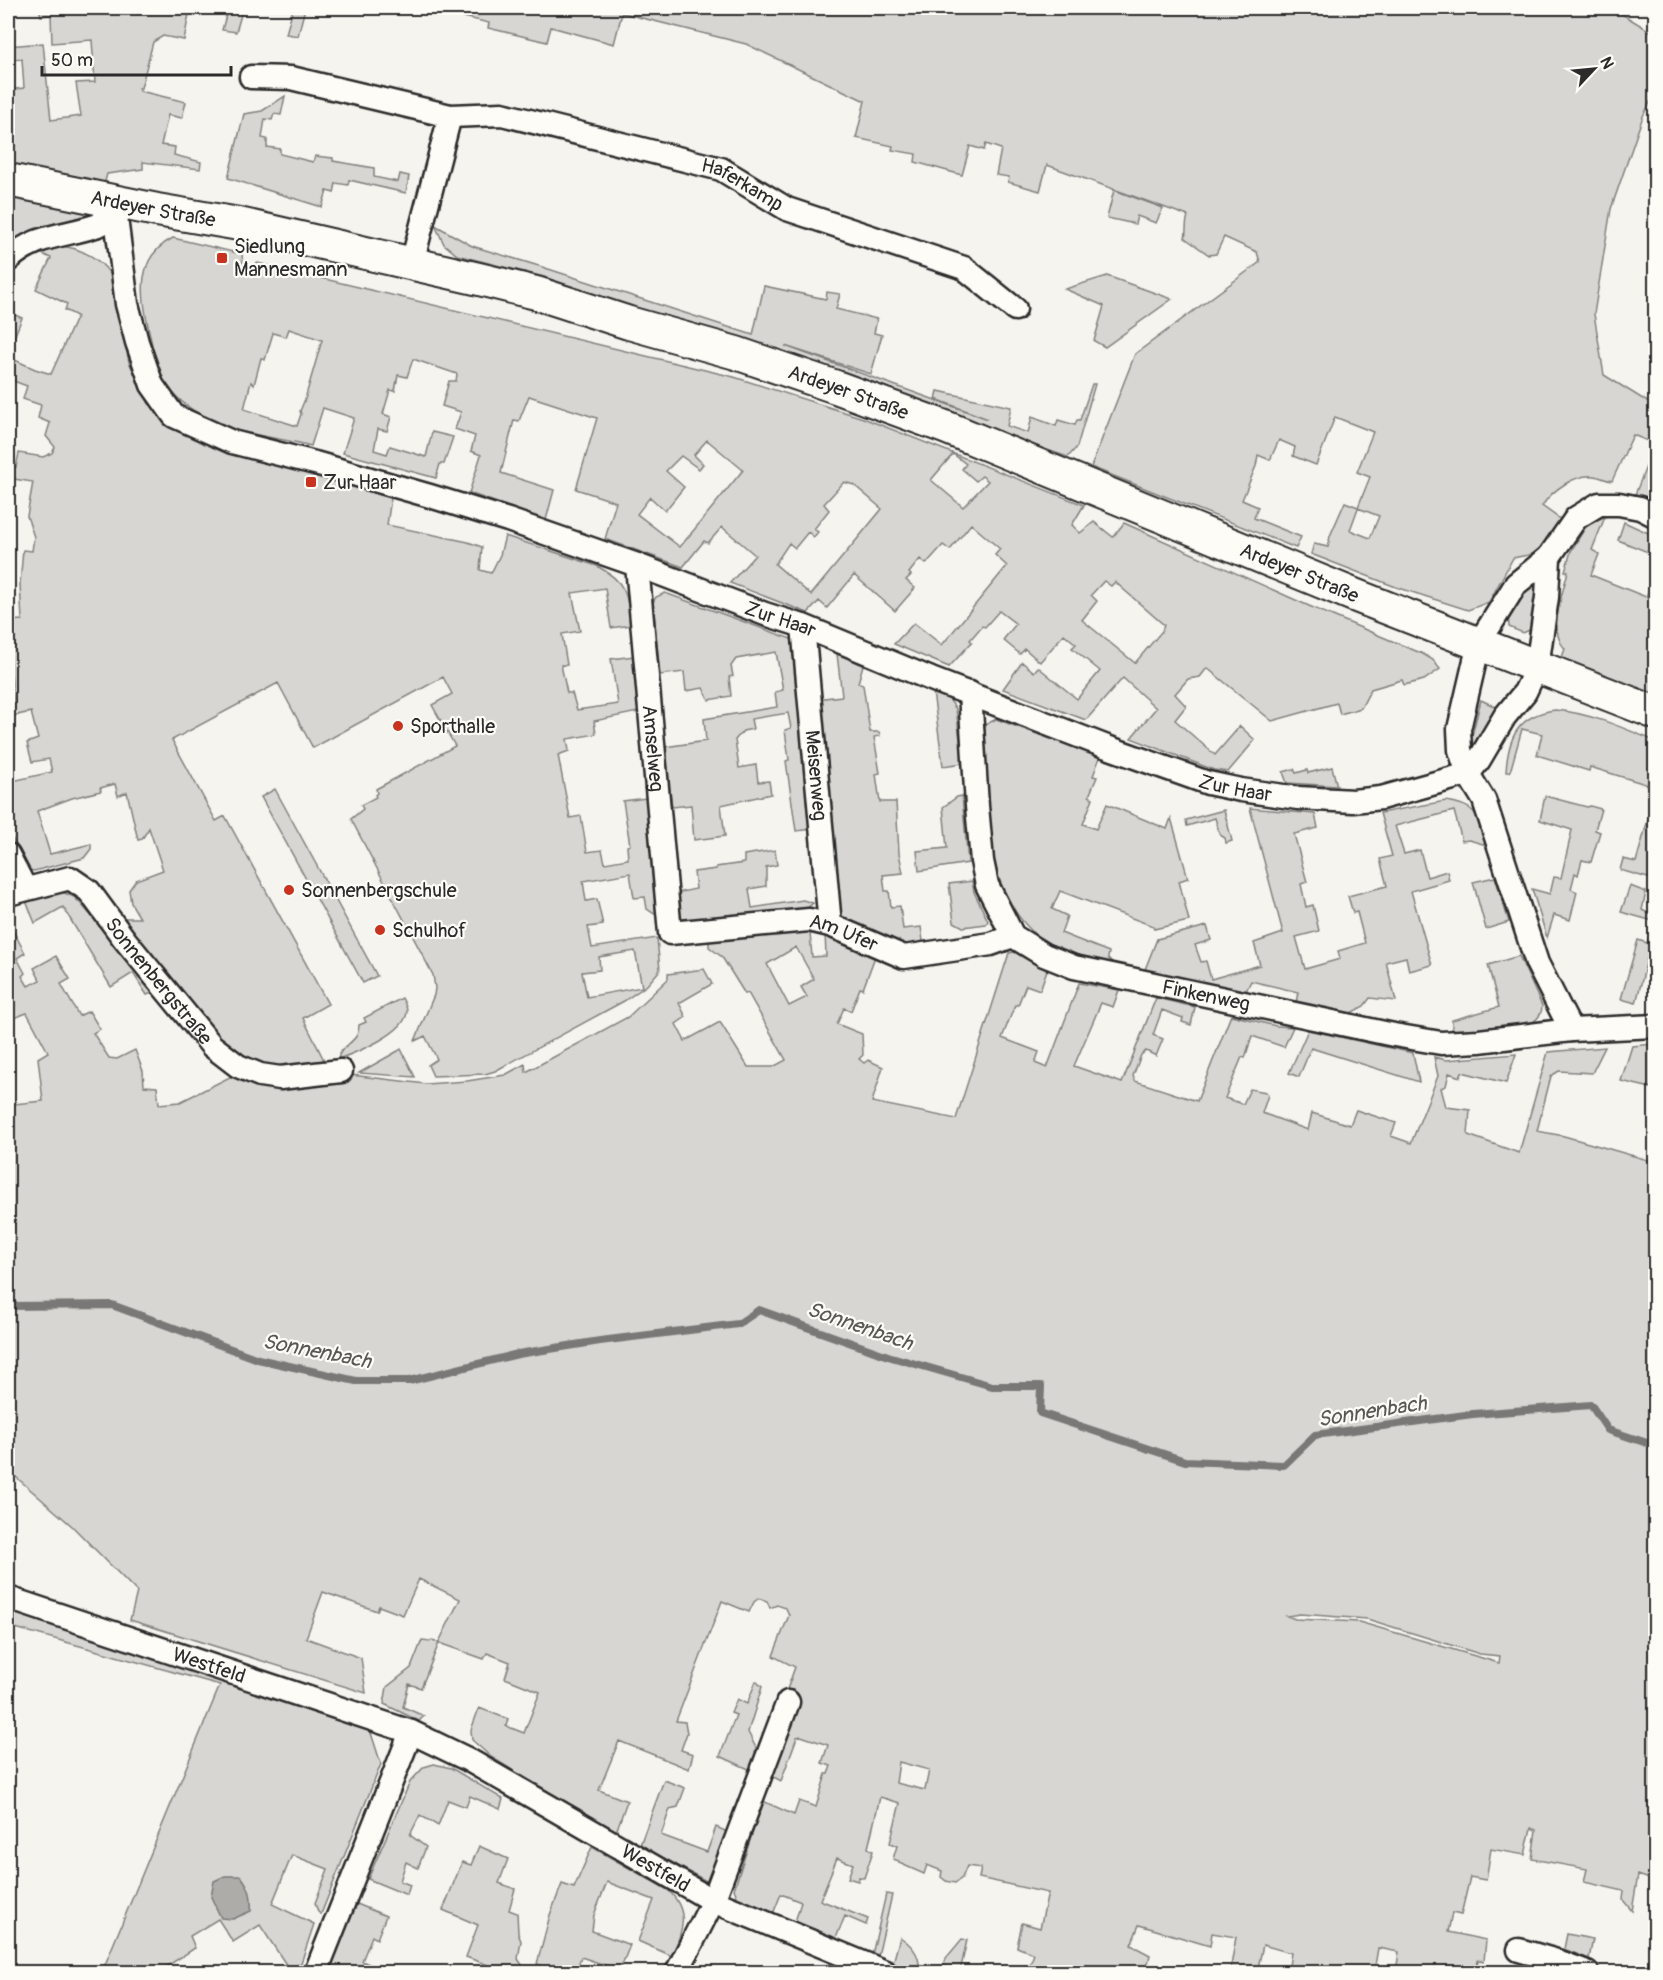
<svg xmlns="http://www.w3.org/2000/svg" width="1663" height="1980" font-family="Pangolin,sans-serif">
	<rect width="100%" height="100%" fill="#f5f4ef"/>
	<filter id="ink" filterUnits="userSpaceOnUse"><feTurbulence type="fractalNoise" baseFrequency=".0167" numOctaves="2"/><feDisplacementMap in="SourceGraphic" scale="12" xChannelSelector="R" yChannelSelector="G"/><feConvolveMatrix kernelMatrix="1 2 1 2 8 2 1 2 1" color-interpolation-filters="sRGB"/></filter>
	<g filter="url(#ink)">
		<g fill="#d7d6d2" stroke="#81807e" stroke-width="1.5" fill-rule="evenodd">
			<polygon points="39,8 162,8 189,14 184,40 163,36 153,42 141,88 139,88 140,91 186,102 182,118 168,115 161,145 175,147 174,155 201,162 200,169 143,162 143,169 107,174 100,199 101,224 8,259 10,235 8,232 8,90 24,88 22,59 8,60 8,46 43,43 51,120 81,116 76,83 95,82 92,40 52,43 51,15 41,16"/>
			<polygon points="228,8 243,8 236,32 222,30"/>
			<polygon points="293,8 305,8 298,36 286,34"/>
			<path d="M426,8h1186l43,26v59l-12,23 -32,93 -17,105 10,61 42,26 9,2v102l-21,-8 21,-53 -22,-9 -21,46c-6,-1 -12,-4 -18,-5 -19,-2 -42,14 -52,30l22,16 -21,30 -30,6 -24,44 -21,8 -72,-23 -85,-33 3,-10 14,3 2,-11 15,-34 13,5 12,-30 -13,-5 16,-40 -38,-15 -19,48 -23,-9 2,-9 -16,-7 -9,20 -12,-5 -2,11 -14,34 16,7 -4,11 47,19 -5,11 -205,-81 44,-113 125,-92 -3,-10 -33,-15 -8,17 -7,1 -24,-17c2,-7 0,-14 3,-22l-141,-51 -7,26 -32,-9 1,-5 -13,-2 5,-26 -15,-5 -2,6 -14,-4 -8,29 -47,-13 1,-8 -24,-4 1,-4 -37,-8 9,-37 -119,-57 -124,-31 -8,31 -63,-17 -4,15 -59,-14 1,-5zM1358,508l21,8 -9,22 -20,-8z"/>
			<polygon points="285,96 281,115 274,114 272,120 265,119 262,138 267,139 267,147 280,149 280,154 313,162 315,156 333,158 333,161 374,168 374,177 398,182 400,174 409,176 406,193 349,180 348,185 336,183 334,193 327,191 322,207 228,178 244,114 262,111"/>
			<polygon points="1114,190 1163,208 1156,223 1137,216 1135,224 1107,218"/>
			<polygon points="435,225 472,246 539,266 753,335 764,286 826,299 827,292 840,294 836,309 877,319 874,333 882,335 871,374 785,346 988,419 936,399 938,391 1011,407 1007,426 1028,433 1032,417 1056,426 1058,420 1075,425 1077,420 1080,420 1092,384 1095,384 1077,447 1068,457 651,318 591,293 544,277 457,255 444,244"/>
			<path d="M173,238l69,16 1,12 6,1 9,-4 476,114 129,41 221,87 -12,20 8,8 14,-11 19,15 11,-14 185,83 114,48 10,6 7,9 -16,11 -20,5 -2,-5 -31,9 -10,19 -21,6 -3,-11 -65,18 -65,-53 -7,9 -12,2 -13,15 11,12 -11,14 40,35 25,-29 15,14 -27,32 -14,-2 -83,-32 25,-30 -33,-30 -37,42 -83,-31 19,-27 12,10 4,-5 39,32 23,-28 -28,-23 4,-4 -12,-10 -24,28 -15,-13 -5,5 -17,-14 13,-16 -17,-13 -14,16 -3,-1 -12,14 2,2 -23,25 -55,-23 20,-21 28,22 65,-79 -12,-11 5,-6 -29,-25 -21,26 -7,-5 -17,19 -6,-5 -11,14 2,2 -5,5 9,8 -20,23 -41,-36 -27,33 -8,-7 -11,12 -78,-30 25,-28 -33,-28 -14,16 -4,-2 -21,26 -78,-28 11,-37 -40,-13 21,-71 -68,-22 -10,25 -5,-1 -13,53 53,17 -8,30 -77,-27 12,-38 -10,-4 4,-15 -20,-7 6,-17 -19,-6 7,-25h7l1,-7 -44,-15 -6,18 -9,-2 -3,16 -5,-1 -7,24 8,3 -4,14 -9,-2 -4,21 13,4 3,-8 36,11 6,-25 21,5 -9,27h-4l-4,14 -93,-25 11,-35 -31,-10 -12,38c-35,-10 -75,-10 -107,-29 -14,-8 -29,-19 -38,-33 -10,-16 -13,-35 -17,-53 -7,-35 -15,-73 24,-93zM289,329l33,11 -17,59 -5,12 1,3 -4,12 -53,-17 7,-27 3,3 7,-27 4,2 8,-27 13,4zM707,440l36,30 -63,77 -43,-33 13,-17 15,14 19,-24 -18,-16 15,-15 18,13 4,-5 -9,-9zM953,454l13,10 -4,5 14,12 6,-5 6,5 -25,26 -32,-27zM844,482l10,3 28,24 -71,86 -36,-31 14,-21 6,5 13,-16 6,5 4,-5 -4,-3 15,-19 -5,-6zM1104,581l7,5 4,-4 49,43 -2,6 -27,32 -53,-43 15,-19 -6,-6z"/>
			<path d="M62,246c21,3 37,12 49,29l18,87 20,42 25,12 219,69 -6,40 81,17 14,5 -2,23 11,3 9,-18 5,-19 92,30c28,15 31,28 34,59l-20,3 -6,-40 -33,5 8,38 -18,3 5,31h-6l6,28h5l5,17 41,-6 -7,-45 23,-3 4,56 -44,9 2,13 -29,5 2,12 -11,4 12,63 11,-2 6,36 15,-2 3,13 23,-4 -1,-13 3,-1 -7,-44 23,-3 10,117 -9,-6 -2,-12 -11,1 -4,-25 -47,8 3,20 11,-2 6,26 -15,2 4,21 65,-10 3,32 -13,15 -23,16 -129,70 -10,3 -52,2 -5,-11 9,-6 -12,-23 -10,5 19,-46 1,-7 -2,-13 -82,-156 12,-10 -2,-4 15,-8 -1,-2 2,-2 -1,-4 79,-43 -23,-41 20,-11 -9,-17 -130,71 -35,-65 -106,57 44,81 9,-5 103,188 -25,14 23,46 25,11 75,9 41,-3 38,-6 20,-11 1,8 102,-55 40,-38v-5l36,-5 8,15 -33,19 7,14 -10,7 9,17 35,-19 28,45h25l13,-7 -38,-67 -3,1 -23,-37 -13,-10v-5l7,-5 91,-10 9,6h-6l2,24 14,-1 -1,-23 52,18 -14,38 -3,-1 -9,23 -7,-3 -7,16 25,10 1,21 -4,4 5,4 4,-3 15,7 -11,35 84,17 53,-166 6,-1 32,18 -7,20 -14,-5 -8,20h-3l-13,33 37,14 -4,11 12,5 32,-85 40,7 -6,17 -12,-4 -27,63 48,17 34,-85 39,9 -4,18 -9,-3 1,-4 -21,-8 -9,25 10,4 -7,17 -10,-5 -5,4 -8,21 2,5 62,20 34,-86 45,11 17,1 -9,20 -32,-11 -7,22 -3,-1 -17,41 18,6 7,-15 16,3 2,3 -6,18 46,17 4,-17 38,12 6,-15 40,13 -5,13 20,7 27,-67 -4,-19 12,3 70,-6 -10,29 -44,-11 -2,5 -11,-4 -3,13 -5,2 5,19 24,3 -2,25 51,18 29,-101 57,-5 -13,26 -33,-2 -8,5 -14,55 27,5 91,26v719l-17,-6 -6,36 -9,-11 1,-9 -40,-9 3,-13 -55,-10 4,-29 -5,-2 -6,27 -34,-6 -5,31 -16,-3 -9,38 -9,-2 -4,19 38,8 -2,21 -6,-1 -2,12h-80l3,-20 -21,-4 -4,24 -8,-1 -1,-3 -1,4h-76l3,-19 -28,-8 -6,27h-27l6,-35 -24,-4 -2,13 -71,-21 -8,20 19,10 -4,17h-63l-24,-5 -2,5h-30l7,-18 -17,-7 5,-24 18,5 8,-35 -69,-15 2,-10 -14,-2 -5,12 -7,5 -9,-2 -5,-4 1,-6 -15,-6 -3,9 -25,-11v-2l-6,-2 4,-13 -7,-3 10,-40 -20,-6 -12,51 5,3 -9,27 -5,-1 -1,4 -10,-3 5,-14 -16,-6 -17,42 48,19 -2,6 -21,-9 -9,22 -41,-16 6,-20 -20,-8 -8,20 -35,-15 -4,-10 29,-88 31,14 5,-14 17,6 10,-33h2l3,-8 -9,-3 6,-18 -27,-9 -4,1 -16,44 -11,-6 14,-77 11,-31 -22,-11 16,-41 -3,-7 -9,-3 -7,3 -3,-7 -8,-3 -5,4 -5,10 -27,-11 -46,120 9,1 2,11 -6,17 12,4 -4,15 -70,-28 -20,49 28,11 -11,31 -125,-75 -19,-17 -1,-10 8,-22 29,11 -2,7 18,7 16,-41 -35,-14 5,-16 -23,-9 -3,6 -45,-16 -18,45 -12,-4 -6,23 21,9 -5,5 -35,-17 3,-17 24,-19 11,-28 17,2 21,-43 -41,-20 -16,36 -24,-9 -2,5 -54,-19 -17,46 55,20 5,35 -236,-73 7,-28 -65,-66 -64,-56v-375l4,-1 2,10 29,-3 -5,-43 10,-6 -21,-39 -19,7v-99l17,32 -8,5 8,15 -3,3 6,10 12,-6 -6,-12 22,-12 14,23 -9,5 18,32 10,-5 11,18 -7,4 16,25 8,1 18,-9 8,21 1,15 13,1 2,17 21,-2 54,-27 -125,-157h31l-9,-15 -2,-13 7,-10 27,-10 -14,-42 -7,11 -4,1 -11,-48 -9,4 -3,-12 -15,4 1,3 -29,7 -35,13 13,43 41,-10v5l-7,9 -50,13 -4,-1 -22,-39v-49l44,-10 -3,-13 -17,3 -5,-19 11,-4 -7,-27 -23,5v-14l5,-1 -5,-81 14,-1 -2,-36 3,-34 9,1 2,-14 -7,-21 6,-34 -25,-4v-13l8,2 3,-14 24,4 9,-4 3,-6 -9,-11 4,-13 -12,-5 3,-13 -18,-6 4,-13 -19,-7v-22l27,12 16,5 26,-58 -12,-6 2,-6 -31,-15 15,-31 -11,-5zM796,947l18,32 -13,8 6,10 -18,9 -22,-42zM635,951l7,36 -55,10 -5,-25 18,-2 -1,-13zM1300,1614l67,5 113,35 20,2 -1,7 -140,-41 -64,-3 -8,-3zM899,1762l30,8 -4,20 -29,-7z"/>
			<polygon points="1107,276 1172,299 1105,347 1094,341 1104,306 1065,289"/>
			<polygon points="8,312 22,318 8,352"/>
			<path d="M1605,517l-13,33 7,4 -8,21 55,22 9,-24v139l-99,-39 9,-24c-18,-20 -2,-55 3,-78h-3l6,-20 17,-28z"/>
			<polygon points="1624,522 1655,536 1655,555 1618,540"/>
			<polygon points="1535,578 1540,583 1532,629 1523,633 1509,627 1508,616 1529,580"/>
			<polygon points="665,593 794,640 814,829 796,831 786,761 789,760 785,730 791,728 788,713 751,719 753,729 743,731 735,740 739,768 756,765 758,782 769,781 771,794 721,805 725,836 694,840 691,805 672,807 665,747 706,741 704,719 777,707 775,692 783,690 776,652 736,659 731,666 733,676 729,677 731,696 709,700 703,688 686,691 684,672 660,675 653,602 656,597"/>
			<polygon points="837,654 863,665 858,683 863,685 870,732 879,732 880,736 874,737 880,773 876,774 880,802 896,802 899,853 903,873 883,875 885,891 889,891 891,907 900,906 903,929 921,927 924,948 907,950 836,918 815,699 842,696"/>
			<polygon points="933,692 949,699 956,709 963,763 943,766"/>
			<polygon points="1481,700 1496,707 1487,732 1475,749 1471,749 1470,743"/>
			<path d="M1555,710c35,3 68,18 100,31v46l-65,-20 -1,4 -52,-16 5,-21 -20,-5 -12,43h-4c2,-35 12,-57 49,-62z"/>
			<path d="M996,719l104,38 -7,19 4,1 -8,19 4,2 -10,26 13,5 11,-25 60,25 4,-11 17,60 -9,3 10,40 -35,8 -1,-3 -93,-35 -8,18 15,7 -6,17 48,19 -1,6 8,8c-17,-5 -38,-7 -54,-14 -85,-42 -75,-147 -77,-227z"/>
			<polygon points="1332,767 1337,786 1287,783 1283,772 1294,769 1296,773 1307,770 1308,773"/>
			<polygon points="275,789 377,976 363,983 261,797"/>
			<polygon points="1655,795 1656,880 1655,880 1620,870 1623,859 1636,862"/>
			<polygon points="962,796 968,863 919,871 917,851 947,848 943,807 957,797"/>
			<polygon points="1545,796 1587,807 1590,806 1601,809 1595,830 1600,832 1591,862 1582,860 1578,875 1575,873 1571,889 1577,892 1570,920 1554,915 1547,938 1532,889 1550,894 1554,877 1561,878 1572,830 1540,820"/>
			<path d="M1446,801c33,5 31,14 40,44l-17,-5 -7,1 -8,-30 -59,15 9,28 16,-4 7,27 20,-6 2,9 -38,11 21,74 -23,6 -3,-14 -20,5 10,39 -26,-3 -6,8 -15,8 -53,-11 2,-11 -47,-11 -6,12 -101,-21 13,-33 50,-13 4,14 -16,5 6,17 5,-1 5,18 49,-14 -6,-22 29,-10 -33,-125 65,6 3,14 -24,6 13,48 -6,2 5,23 7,-2 6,26 -23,6 9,32 35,-10 -2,-8 27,-8 -8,-31 -4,1 -5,-17 39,-10 -7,-27 12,-3 -12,-43z"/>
			<polygon points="1224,810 1232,841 1226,843 1225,838 1220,835 1215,818 1187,826 1186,820"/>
			<polygon points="775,850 777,865 766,867 766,886 749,889 752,908 803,900 813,903 806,909 684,921 680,917 676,893 696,889 694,872 716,869 716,867 744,863 744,855"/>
			<polygon points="1495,877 1509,922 1486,929 1473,882"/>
			<polygon points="972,881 974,892 988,921 986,924 963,927 954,922 949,884"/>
			<polygon points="1630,886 1646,892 1642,910 1656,917 1655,929 1636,1003 1621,999 1638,940 1647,943 1653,921 1621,912"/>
			<polygon points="62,892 74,897 81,904 157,991 147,995 133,973 111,987 63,907 35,923 26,901"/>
			<path d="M1519,956l23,50c0,6 -3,12 -9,16 -9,6 -66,8 -81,10v-12l47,-13 -11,-42z"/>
			<path d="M402,998c2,4 5,9 5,13 0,22 -52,42 -69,48 2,-12 13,-14 19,-24 1,-3 2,-7 2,-10l7,-3 -2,-4z"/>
			<polygon points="1308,1030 1413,1053 1419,1082 1311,1048 1299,1077 1289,1073"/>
			<polygon points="1655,1044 1655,1089 1621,1081 1632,1046"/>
			<polygon points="401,1049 415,1077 359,1073 398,1051"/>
			<polygon points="8,1610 224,1674 363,1727 371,1733 381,1764 321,1914 318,1912 315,1903 328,1869 292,1855 272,1904 314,1924 301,1963 286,1972 277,1972 287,1966 260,1925 233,1942 218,1919 190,1936 195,1948 161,1970 162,1972 102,1972 220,1685 8,1626"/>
			<polygon points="756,1681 762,1687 748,1732 760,1756 753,1771 720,1756 736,1715 731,1713 737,1699 747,1704"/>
			<polygon points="434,1764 451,1768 503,1799 500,1809 470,1796 466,1807 448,1800 438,1826 420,1815 410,1835 426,1847 418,1868 406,1862 400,1881 410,1885 407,1895 368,1879 410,1782 424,1767"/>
			<polygon points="664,1780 685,1788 678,1807 670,1809 661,1835 707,1852 716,1827 732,1834 718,1878 708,1882 640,1845"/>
			<polygon points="479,1846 508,1859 499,1883 515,1889 509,1910 517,1913 518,1933 521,1941 518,1959 525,1969 525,1972 486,1972 488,1965 466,1957 478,1925 443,1910 462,1862 471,1865"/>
			<path d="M592,1847l76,43c22,21 15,41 4,66l-34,-15 16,-41 -47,-18 -13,33 -2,16 38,14 -10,25 -39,-13 -5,15h-35l2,-6 -6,-2 13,-49 12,-31 12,4z"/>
			<polygon points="886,1894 892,1895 878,1956 872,1955"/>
			<polygon points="357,1904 386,1916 377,1939 372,1936 362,1961 371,1965 368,1972 328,1972"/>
			<polygon points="1567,1934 1593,1939 1589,1959 1564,1949"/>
			<path d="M900,1937c12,8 22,20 18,35l-25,-9z"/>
			<polygon points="962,1939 967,1940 960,1972 942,1972 946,1958"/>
		</g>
		<path fill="#adaca9" stroke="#797877" stroke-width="1.5" d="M225,1876h16c9,12 11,20 10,35l-18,8 -12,-1 -10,-21 3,-16z"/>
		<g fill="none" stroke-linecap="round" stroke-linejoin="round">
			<polyline stroke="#797877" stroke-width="8" points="8,1306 112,1305 258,1359 356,1381 409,1381 518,1354 600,1341 738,1324 759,1310 888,1356 992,1386 1041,1386 1040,1413 1185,1461 1284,1465 1315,1435 1473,1414 1591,1405 1608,1430 1656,1446"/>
			<defs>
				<g id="street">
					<path id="s1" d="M251,77l40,1 159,38 52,-2 219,55 66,40 177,59 51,41"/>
					<path id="s2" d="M114,202l13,102 10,38 15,43 22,31 58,26 83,21 115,33 78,24 129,45 128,49 38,12 128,53 176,68 101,36 33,7 57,8 55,3 28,-3 87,-24 11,-14 26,-44 20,-24 12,-25 10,-70 2,-40"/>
					<path d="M8,260c29,-27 58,-23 93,-36l13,-22"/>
					<polyline points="412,263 450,116"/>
					<path id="s3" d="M637,565l33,368 139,-13 21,5 74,32 87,-13 22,-8"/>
					<path id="s4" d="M803,626l27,299"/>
					<path id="s5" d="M970,693l7,113 5,55 5,24 26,51 31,19 30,12 320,68 47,8 38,-2 92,-11 85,-4"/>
					<polyline points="8,855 25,888"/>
					<path id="s6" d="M8,894l62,-16 19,13 36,49 87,106 26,20 22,9 20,3 61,-7"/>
					<polyline points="1571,1030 1537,963 1484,800 1468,774 1460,750 1459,729 1479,643 1516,584 1549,557 1576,518 1599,504 1619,504 1640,508 1656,516"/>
					<path id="s7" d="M8,1598l403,134 56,27 246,142 172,71"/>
					<polyline points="1519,1950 1557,1961 1587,1972"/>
					<polyline points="316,1972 411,1732"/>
					<polyline points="677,1972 713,1901 788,1702"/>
				</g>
				<g id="secondary">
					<path id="s8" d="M8,180l149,30 82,14 240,55 57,14 93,30 107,30 100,34 109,40 409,168 302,118"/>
				</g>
			</defs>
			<use href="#street" stroke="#2b2b2b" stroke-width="27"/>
			<use href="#secondary" stroke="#2b2b2b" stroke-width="36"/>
			<use href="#street" stroke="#fdfcf7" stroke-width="22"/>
			<use href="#secondary" stroke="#fdfcf7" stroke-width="32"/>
		</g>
	</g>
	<g fill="#c8321e" stroke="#fdfcf7" stroke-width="2">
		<rect x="216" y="252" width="12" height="12" rx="3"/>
		<rect x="305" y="476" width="12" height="12" rx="3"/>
		<circle cx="398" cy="726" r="6"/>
		<circle cx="289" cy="890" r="6"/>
		<circle cx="380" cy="930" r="6"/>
	</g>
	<g text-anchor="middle" stroke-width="4.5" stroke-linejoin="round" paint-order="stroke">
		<g font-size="20" fill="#2b2b2b" stroke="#fdfcf7">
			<text dy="7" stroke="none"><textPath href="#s1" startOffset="507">Haferkamp</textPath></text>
			<text dy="7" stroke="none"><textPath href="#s8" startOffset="148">Ardeyer Straße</textPath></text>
			<text dy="7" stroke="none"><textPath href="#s8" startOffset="868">Ardeyer Straße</textPath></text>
			<text dy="7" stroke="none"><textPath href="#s8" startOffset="1354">Ardeyer Straße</textPath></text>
			<text dy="7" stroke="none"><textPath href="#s2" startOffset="866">Zur Haar</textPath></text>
			<text dy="7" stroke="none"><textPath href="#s3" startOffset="184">Amselweg</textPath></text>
			<text dy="7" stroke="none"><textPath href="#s4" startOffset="150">Meisenweg</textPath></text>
			<text dy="7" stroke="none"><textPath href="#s2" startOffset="1352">Zur Haar</textPath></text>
			<text dy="7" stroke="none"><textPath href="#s3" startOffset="546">Am Ufer</textPath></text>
			<text dy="7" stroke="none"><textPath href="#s6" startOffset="201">Sonnenbergstraße</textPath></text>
			<text dy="7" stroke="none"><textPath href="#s5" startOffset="454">Finkenweg</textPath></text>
			<text dy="7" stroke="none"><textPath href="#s7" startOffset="212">Westfeld</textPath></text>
			<text dy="7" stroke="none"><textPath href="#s7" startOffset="705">Westfeld</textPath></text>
		</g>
		<g font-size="20" fill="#2b2b2b" stroke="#fdfcf7" text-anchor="start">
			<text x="234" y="253">Siedlung<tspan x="234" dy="23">Mannesmann</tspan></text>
			<text x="323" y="489">Zur Haar</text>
			<text x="410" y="733">Sporthalle</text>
			<text x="301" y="897">Sonnenbergschule</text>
			<text x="392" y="937">Schulhof</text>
		</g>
		<g font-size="21" font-style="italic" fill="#585857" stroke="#fdfcf7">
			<text transform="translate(860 1326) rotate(19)" y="7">Sonnenbach</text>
			<text transform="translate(317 1351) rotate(11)" y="7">Sonnenbach</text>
			<text transform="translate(1372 1411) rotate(-9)" y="7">Sonnenbach</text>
		</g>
	</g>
	<rect width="1663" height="1980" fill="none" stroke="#fdfcf7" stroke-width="30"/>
	<rect x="15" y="15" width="1633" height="1950" fill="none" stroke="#2b2b2b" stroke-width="2" filter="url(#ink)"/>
	<g transform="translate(1594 69) rotate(64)" stroke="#fdfcf7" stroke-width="4.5" paint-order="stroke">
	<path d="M0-4.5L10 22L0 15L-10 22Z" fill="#2b2b2b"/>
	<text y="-9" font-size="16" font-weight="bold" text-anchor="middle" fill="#2b2b2b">N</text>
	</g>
	<path d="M42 66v9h189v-9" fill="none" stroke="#2b2b2b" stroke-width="3"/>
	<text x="51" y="66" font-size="18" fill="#2b2b2b" stroke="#fdfcf7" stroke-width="4.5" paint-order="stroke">50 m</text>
</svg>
